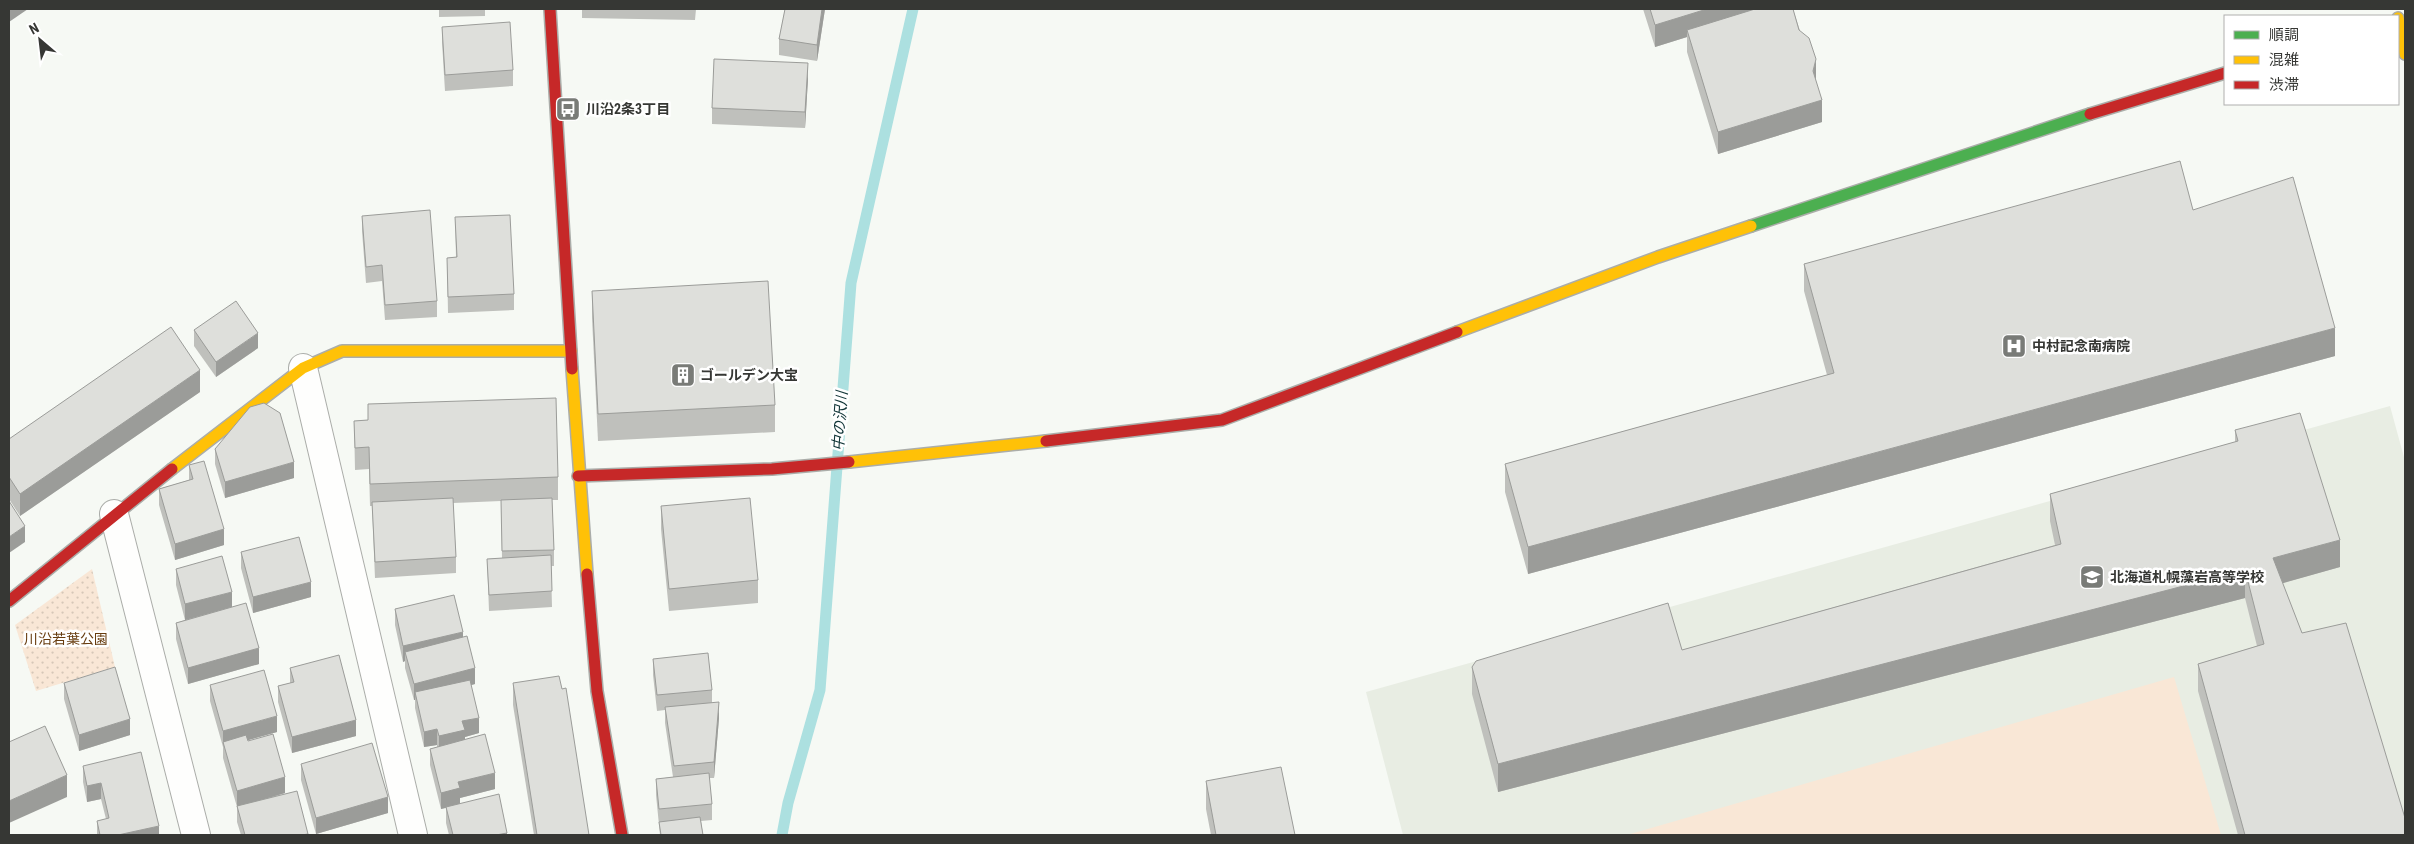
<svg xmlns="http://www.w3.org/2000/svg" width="2414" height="844" font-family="'Roboto Condensed','Noto Sans JP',sans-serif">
	<defs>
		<pattern id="grass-dots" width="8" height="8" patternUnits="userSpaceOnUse" patternTransform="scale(1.25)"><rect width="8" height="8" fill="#f9e7d6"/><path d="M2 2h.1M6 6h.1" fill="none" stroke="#d6c7b8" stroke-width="1.8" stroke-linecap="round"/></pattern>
	</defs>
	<rect width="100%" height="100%" fill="#f6f9f4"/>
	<polygon fill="#e8ede3" points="2390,406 2405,461 2405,835 1403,835 1366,692"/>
	<polygon fill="url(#grass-dots)" points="92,569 115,667 36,691 15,625"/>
	<polygon fill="#f9e7d6" points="2174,677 2221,835 1627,835"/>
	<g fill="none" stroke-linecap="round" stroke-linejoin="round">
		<polyline stroke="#ace0e0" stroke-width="11" points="782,835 788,803 820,690 851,283 913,9"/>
		<defs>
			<g id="street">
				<polyline points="303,368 413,835"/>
				<polyline points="114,514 196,835"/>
			</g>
			<polyline id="fast" points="1751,226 2090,114"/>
			<g id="slow">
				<polyline points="2398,18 2405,54"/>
				<polyline points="1457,332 1658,257 1751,226"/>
				<polyline points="572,369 587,574"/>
				<polyline points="849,462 1046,441"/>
				<polyline points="172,469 303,368 342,351 571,351"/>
			</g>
			<g id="jam">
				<polyline points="550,9 572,369"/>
				<polyline points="2090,114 2225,73"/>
				<polyline points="1046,441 1222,420 1457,332"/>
				<polyline points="578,476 772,469 849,462"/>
				<polyline points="587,574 597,691 622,835"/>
				<polyline points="9,601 172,469"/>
			</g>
		</defs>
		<use href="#street" stroke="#abada9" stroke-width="30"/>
		<use href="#fast" stroke="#abada9" stroke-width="14"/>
		<use href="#slow" stroke="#abada9" stroke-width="14"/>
		<use href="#jam" stroke="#abada9" stroke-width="14"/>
		<use href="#street" stroke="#fefefd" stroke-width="28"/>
		<use href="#fast" stroke="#4caf50" stroke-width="11"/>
		<use href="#slow" stroke="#ffc107" stroke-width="11"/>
		<use href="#jam" stroke="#c62828" stroke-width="11"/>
	</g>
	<g fill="#bfc0bc">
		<polygon points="439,9 485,9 485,16 439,17"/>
		<polygon points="582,9 696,9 695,20 582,18"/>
		<polygon points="785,9 825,9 817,61 779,55 779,39"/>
		<polygon points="1643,9 1793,9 1816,81 1822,122 1718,154 1687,52 1687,37 1655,47"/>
		<polygon points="442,27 513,70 513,86 445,91 442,42"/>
		<polygon points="808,79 805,128 712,124 712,108"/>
		<polygon points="2193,210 2335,356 1528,574 1505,492 1505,464 1827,375 1804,291 1804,264"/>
		<polygon points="362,216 437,301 437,317 385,320 382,281 366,283 362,231"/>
		<polygon points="455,217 514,294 514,310 448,313 447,258 456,257"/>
		<polygon points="592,291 775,405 775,432 598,441 592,318"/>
		<polygon points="194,330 258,348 216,377 194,346"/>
		<polygon points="200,392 20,516 9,499 9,439"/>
		<polygon points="368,404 558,477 558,500 552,500 554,550 554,566 551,566 552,607 489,611 487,559 502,558 501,501 453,503 456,557 456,573 375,578 372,506 370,506 369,469 355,470 354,421 368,420"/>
		<polygon points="2235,430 2340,567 2282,583 2302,633 2405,835 2238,835 2198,691 2198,664 2257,646 2245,598 1498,792 1472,694 1472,667 1682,650 2055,545 2050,521 2050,494 2235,442"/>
		<polygon points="215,449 294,478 225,498 215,464"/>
		<polygon points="189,465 224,545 175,560 159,505 159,489 189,480"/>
		<polygon points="661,506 758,580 758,603 669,611 661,529"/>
		<polygon points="241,552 311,597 253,613 241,568"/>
		<polygon points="176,569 232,607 259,664 188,684 176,639 176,623 185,620 176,585"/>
		<polygon points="395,609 463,637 475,684 471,685 479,733 465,737 465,740 495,789 460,798 460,804 507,835 449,835 446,823 446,808 441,809 430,765 430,749 437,747 437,745 424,747 415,708 415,700 414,700 405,668 405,661 403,662 395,625"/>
		<polygon points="653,659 712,690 712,703 719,718 714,778 709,778 712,804 712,820 701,821 703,835 660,835 656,795 656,779 673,777 665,723 665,710 657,711 653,675"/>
		<polygon points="290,668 356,736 292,753 278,702 278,686 290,683"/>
		<polygon points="64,683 130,735 79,751 64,699"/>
		<polygon points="513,683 589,835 534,835 513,705"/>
		<polygon points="210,685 277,732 247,740 285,793 270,798 308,835 241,835 237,822 237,807 223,758 223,747 210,701"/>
		<polygon points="301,764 388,813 316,834 301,780"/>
		<polygon points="83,766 159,835 97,835 97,821 106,819 101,799 87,802 83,782"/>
		<polygon points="1206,781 1295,835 1211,835 1206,809"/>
	</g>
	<g fill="#9b9c99">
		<polygon points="9,9 28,9 9,22"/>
		<polygon points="822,9 825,9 817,61 817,45"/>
		<polygon points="1707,9 1779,9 1687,30 1687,37 1655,47 1655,25"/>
		<polygon points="1816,59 1816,81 1813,71"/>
		<polygon points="808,63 808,79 805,128 805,112"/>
		<polygon points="1822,100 1822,122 1718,154 1718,132"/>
		<polygon points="2335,328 2335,356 1528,574 1528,547"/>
		<polygon points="258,333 258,348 216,377 216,362"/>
		<polygon points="200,370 200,392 20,516 20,494"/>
		<polygon points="294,462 294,478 225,498 225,482"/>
		<polygon points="25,526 25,542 9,553 9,537"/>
		<polygon points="224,529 224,545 175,560 175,544"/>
		<polygon points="2340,540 2340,567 2273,586 2273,558"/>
		<polygon points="2245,570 2245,598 1498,792 1498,764"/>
		<polygon points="311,582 311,597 253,613 253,597"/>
		<polygon points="232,592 232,607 185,620 185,604"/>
		<polygon points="463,632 463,647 405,652 405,661 403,662 403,646"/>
		<polygon points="259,648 259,664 188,684 188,668"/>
		<polygon points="475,668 475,684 416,700 415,692 415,700 414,700 414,684"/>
		<polygon points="719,702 719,718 714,778 714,762"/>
		<polygon points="277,716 277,732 224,747 223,742 223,731"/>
		<polygon points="479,718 479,733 465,737 465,746 439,752 439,736 462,721"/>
		<polygon points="130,719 130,735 79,751 79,735"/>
		<polygon points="356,720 356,736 292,753 292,737"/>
		<polygon points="437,729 437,745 424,747 424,732"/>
		<polygon points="495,773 495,789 460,798 460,804 441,809 441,793 458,782"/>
		<polygon points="67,775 67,797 9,823 9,801"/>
		<polygon points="285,777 285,793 237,807 237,791"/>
		<polygon points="101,783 101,799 87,802 87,786"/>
		<polygon points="388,797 388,813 316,834 316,818"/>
		<polygon points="159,826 159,835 118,835"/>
		<polygon points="507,833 507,835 496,835"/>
	</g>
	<g fill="#dedfdb" stroke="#9b9c99">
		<polygon points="785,9 822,9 817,45 779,39"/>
		<polygon points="1650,9 1707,9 1655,25"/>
		<polygon points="1755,9 1793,9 1799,30 1809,38 1816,59 1813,71 1822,100 1718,132 1687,30"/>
		<polygon points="510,22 513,70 445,75 442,27"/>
		<polygon points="714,59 808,63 805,112 712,108"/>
		<polygon points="2180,161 2193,210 2293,177 2335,328 1528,547 1505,464 1834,373 1804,264"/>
		<polygon points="430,210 437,301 385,305 382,265 366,267 362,216"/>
		<polygon points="510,215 514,294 448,297 447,258 457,257 455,217"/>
		<polygon points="768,281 775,405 598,414 592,291"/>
		<polygon points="236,301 258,333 216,362 194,330"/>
		<polygon points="171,327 200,370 20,494 9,477 9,439"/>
		<polygon points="556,398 558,477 370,484 369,447 355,448 354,421 368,420 368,404"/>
		<polygon points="264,403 280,413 294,462 225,482 215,449 250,407"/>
		<polygon points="2300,413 2340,540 2273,558 2302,633 2346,623 2405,818 2405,835 2245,835 2198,664 2264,644 2245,570 1498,764 1472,667 1476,661 1668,603 1682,650 2061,544 2050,494 2238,441 2235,430"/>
		<polygon points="204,461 224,529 175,544 159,489 193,479 189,465"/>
		<polygon points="453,498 456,557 375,562 372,502"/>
		<polygon points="552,498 554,550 502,551 501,500"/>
		<polygon points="750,498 758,580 669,589 661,506"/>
		<polygon points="9,501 25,526 9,537"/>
		<polygon points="299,537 311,582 253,597 241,552"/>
		<polygon points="551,555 552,591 489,595 487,559"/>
		<polygon points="222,556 232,592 185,604 176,569"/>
		<polygon points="454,595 463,632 403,646 395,609"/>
		<polygon points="246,603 259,648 188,668 176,623"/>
		<polygon points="467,636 475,668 414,684 405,652"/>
		<polygon points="708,653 712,690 657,695 653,659"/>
		<polygon points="339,655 356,720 292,737 278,686 294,682 290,668"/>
		<polygon points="115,667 130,719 79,735 64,683"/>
		<polygon points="264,670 277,716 223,731 210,685"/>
		<polygon points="559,676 562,689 566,688 589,835 537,835 513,683"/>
		<polygon points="470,680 479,718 462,721 465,730 439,736 437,729 424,732 415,692"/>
		<polygon points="719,702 714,762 674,766 665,707"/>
		<polygon points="45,726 67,775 9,801 9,742"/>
		<polygon points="273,734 285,777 237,791 223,742 246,735 248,741"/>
		<polygon points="485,734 495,773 458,782 460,788 441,793 430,749"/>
		<polygon points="372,743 388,797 316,818 301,764"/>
		<polygon points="141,752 159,826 118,835 100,835 97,821 109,818 101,783 87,786 83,766"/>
		<polygon points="1281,767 1295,835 1216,835 1206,781"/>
		<polygon points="709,773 712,804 659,809 656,779"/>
		<polygon points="297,791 308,834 302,835 245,835 237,806"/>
		<polygon points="499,794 507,833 496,835 453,835 446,807"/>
		<polygon points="700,817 703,835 661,835 659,822"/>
	</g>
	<defs>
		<symbol id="bus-square" viewBox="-11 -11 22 22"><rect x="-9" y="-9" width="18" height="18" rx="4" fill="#797b77" stroke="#fff"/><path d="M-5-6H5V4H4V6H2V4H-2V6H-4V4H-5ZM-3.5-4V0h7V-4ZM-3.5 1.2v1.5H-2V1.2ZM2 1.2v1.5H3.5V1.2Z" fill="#fff"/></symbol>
		<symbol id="hospital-square" viewBox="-11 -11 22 22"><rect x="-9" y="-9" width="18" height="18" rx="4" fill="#797b77" stroke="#fff"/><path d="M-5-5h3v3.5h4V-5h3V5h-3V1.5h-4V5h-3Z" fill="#fff"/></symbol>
		<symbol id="building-square" viewBox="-11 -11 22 22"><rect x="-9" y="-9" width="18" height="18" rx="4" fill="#797b77" stroke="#fff"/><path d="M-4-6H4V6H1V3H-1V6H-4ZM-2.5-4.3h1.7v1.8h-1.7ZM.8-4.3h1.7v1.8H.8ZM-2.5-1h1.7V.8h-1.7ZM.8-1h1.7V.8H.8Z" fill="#fff"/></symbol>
		<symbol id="school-square" viewBox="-11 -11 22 22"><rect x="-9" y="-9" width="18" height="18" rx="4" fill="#797b77" stroke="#fff"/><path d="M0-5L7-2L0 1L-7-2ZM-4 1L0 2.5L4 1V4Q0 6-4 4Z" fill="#fff"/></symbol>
	</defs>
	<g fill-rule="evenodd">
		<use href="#bus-square" x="554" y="95" width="28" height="28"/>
		<use href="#hospital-square" x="2000" y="332" width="28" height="28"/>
		<use href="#building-square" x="669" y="361" width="28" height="28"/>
		<use href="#school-square" x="2078" y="563" width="28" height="28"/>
	</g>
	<g text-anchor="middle" stroke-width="5" stroke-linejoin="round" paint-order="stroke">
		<g font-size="14" font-weight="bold" fill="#363734" stroke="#fff" text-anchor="start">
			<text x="586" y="114">川沿2条3丁目</text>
			<text x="2032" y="351">中村記念南病院</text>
			<text x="700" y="380">ゴールデン大宝</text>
			<text x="2110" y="582">北海道札幌藻岩高等学校</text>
		</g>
		<g font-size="14" fill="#673c0f" stroke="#fff">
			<text x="66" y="644">川沿若葉公園</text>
		</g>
		<g font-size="15" font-style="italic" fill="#113537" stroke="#fff">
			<text transform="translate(840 421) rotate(-86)" y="5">中の沢川</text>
		</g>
	</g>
	<rect width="2414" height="844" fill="none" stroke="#363734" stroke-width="20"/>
	<rect x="2224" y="15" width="175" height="90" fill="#ffffff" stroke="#afafae"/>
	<rect x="2234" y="31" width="25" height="8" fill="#4caf50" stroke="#afafae"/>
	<text x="2269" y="40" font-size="15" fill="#363734">順調</text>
	<rect x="2234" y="56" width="25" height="8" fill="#ffc107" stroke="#afafae"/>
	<text x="2269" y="65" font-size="15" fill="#363734">混雑</text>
	<rect x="2234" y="81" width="25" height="8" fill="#c62828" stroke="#afafae"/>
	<text x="2269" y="90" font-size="15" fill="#363734">渋滞</text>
	<g transform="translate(40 40) rotate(332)" stroke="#ffffff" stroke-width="4" paint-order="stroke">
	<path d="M0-4L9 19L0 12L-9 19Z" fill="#363734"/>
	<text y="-8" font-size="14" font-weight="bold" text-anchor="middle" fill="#363734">N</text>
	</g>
</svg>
